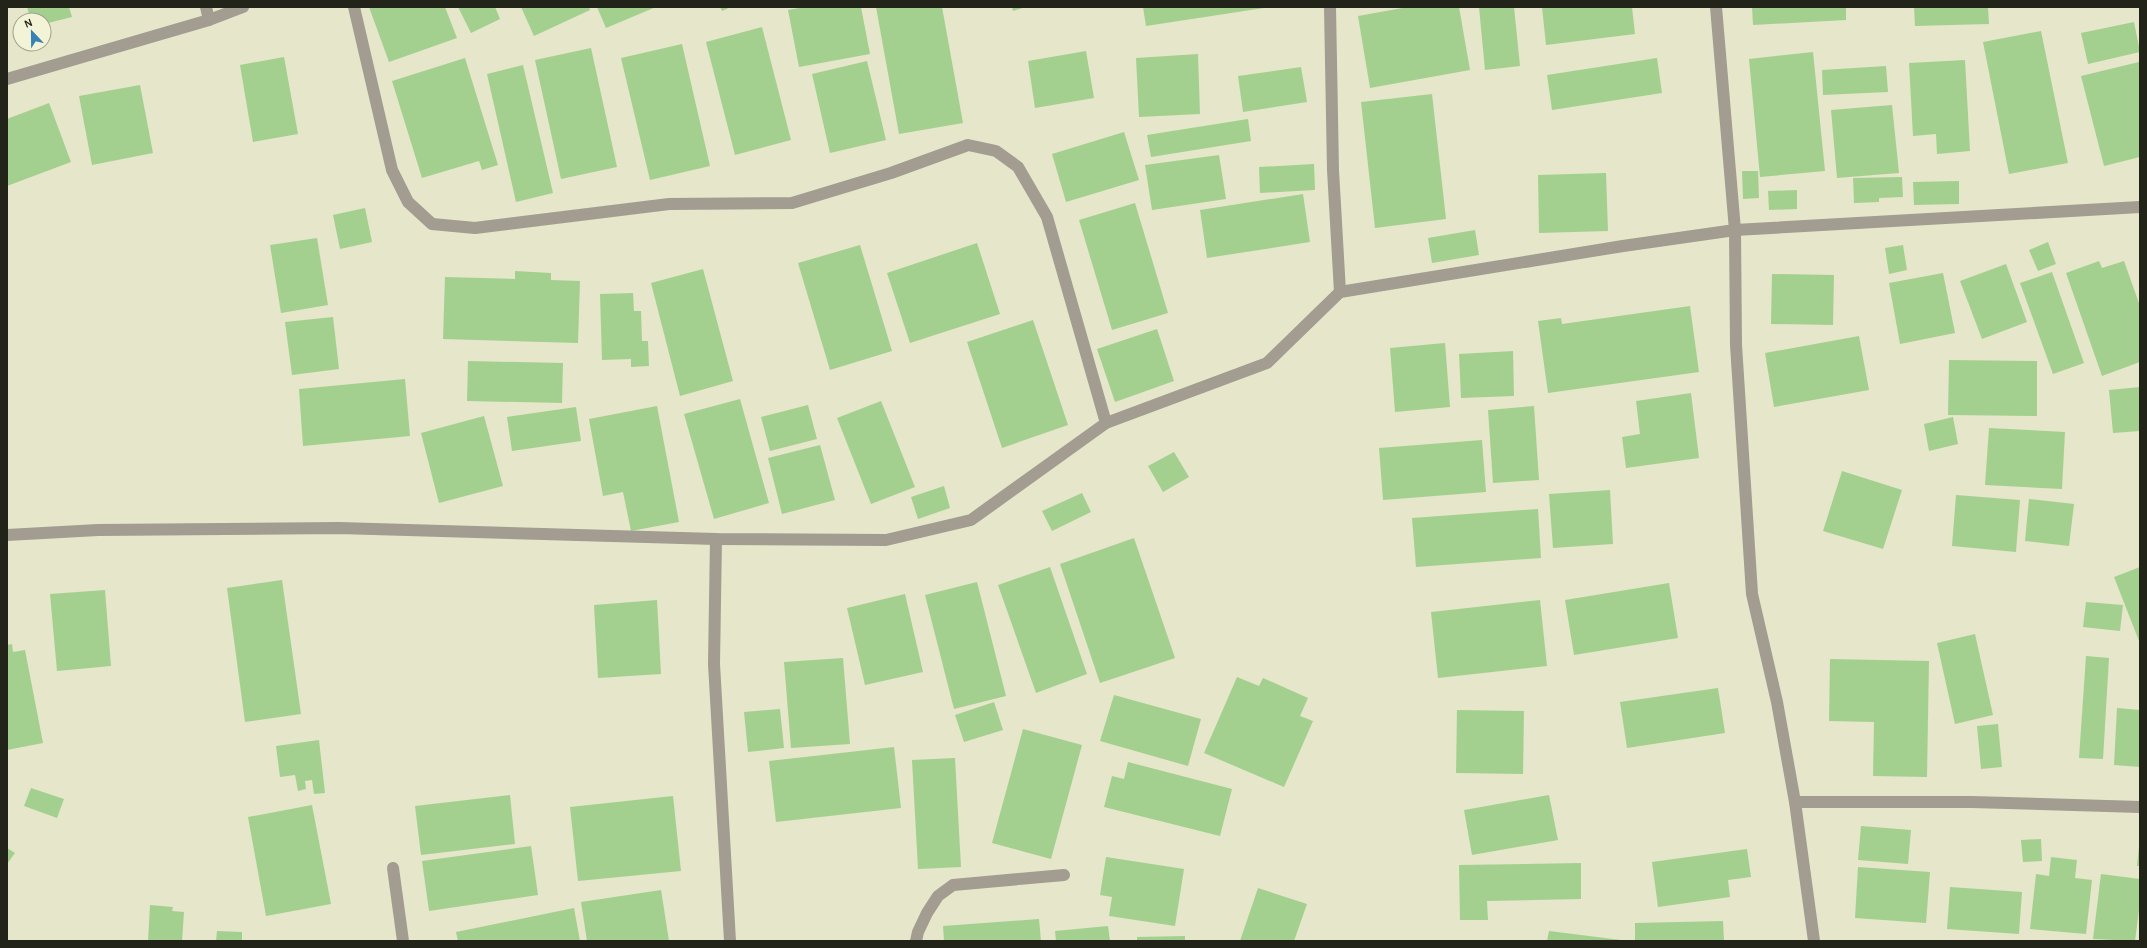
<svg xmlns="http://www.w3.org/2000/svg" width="2147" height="948" font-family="Karla,sans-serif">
	<rect width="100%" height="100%" fill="#e5e6ca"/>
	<g fill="#a4d08f">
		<polygon points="27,7 69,7 72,17 44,24 44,20 31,20"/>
		<polygon points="369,7 445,7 457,38 389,62"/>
		<polygon points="458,7 495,7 500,19 471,33"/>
		<polygon points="521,7 589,7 590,10 534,36"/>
		<polygon points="597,7 656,7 606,28"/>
		<polygon points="720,7 731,7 722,11"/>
		<polygon points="804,7 861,7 870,54 799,67 788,10"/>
		<polygon points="876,7 942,7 963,123 899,134"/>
		<polygon points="1012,7 1026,7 1013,11"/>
		<polygon points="1143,7 1264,7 1264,8 1146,26"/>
		<polygon points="1408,7 1459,7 1470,70 1370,88 1358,16"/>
		<polygon points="1479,7 1514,7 1520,66 1485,70"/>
		<polygon points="1542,7 1632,7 1635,34 1546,45"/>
		<polygon points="1752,7 1846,7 1846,20 1753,25"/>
		<polygon points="1914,7 1988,7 1989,24 1915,26"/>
		<polygon points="2134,22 2140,52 2088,64 2081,33"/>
		<polygon points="762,27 791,140 735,155 706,42"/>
		<polygon points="2041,31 2068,163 2009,174 1983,42"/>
		<polygon points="682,44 710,166 650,180 621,58"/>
		<polygon points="591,48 617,167 561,179 535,60"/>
		<polygon points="1086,51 1094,98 1035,108 1028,61"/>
		<polygon points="1813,52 1825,171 1760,177 1749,59"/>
		<polygon points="1198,54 1200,114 1139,117 1136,58"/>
		<polygon points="284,57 298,134 253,142 240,65"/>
		<polygon points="465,58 498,165 482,170 479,161 422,178 392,81"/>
		<polygon points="1657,58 1662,93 1552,110 1547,75"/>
		<polygon points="1965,60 1970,151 1937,154 1936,134 1913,136 1909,63"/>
		<polygon points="867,61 886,140 830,153 812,74"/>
		<polygon points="2139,62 2140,157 2104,166 2081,76"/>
		<polygon points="523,65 553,193 516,202 487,74"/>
		<polygon points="1886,66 1888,92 1823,95 1822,70"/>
		<polygon points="1301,67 1307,102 1243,112 1238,76"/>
		<polygon points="140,85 153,153 92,165 79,96"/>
		<polygon points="1432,94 1446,219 1375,228 1361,102"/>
		<polygon points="49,103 71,162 7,186 7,119"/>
		<polygon points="1892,105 1899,173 1837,178 1831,110"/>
		<polygon points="1248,119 1251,141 1151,157 1147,135"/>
		<polygon points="1124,132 1139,180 1066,202 1052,154"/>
		<polygon points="1219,155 1226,199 1152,210 1145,165"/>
		<polygon points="1314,164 1315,190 1260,193 1259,167"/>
		<polygon points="1742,171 1758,171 1759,198 1743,199"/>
		<polygon points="1606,173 1608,231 1539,233 1538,175"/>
		<polygon points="1902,177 1903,197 1879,198 1879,202 1854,203 1853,178"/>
		<polygon points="1959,181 1959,204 1914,205 1913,182"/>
		<polygon points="1797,190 1797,209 1769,210 1768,191"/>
		<polygon points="1303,194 1310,242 1207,258 1200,210"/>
		<polygon points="1135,203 1168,313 1112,330 1079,220"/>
		<polygon points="365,208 372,242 340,249 333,215"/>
		<polygon points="1475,230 1479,255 1432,263 1428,238"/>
		<polygon points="317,238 328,305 281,313 270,245"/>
		<polygon points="2048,242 2056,264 2038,271 2029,250"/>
		<polygon points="977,243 1000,314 910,343 887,273"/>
		<polygon points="860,245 892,351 830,370 798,263"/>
		<polygon points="1903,245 1907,270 1889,274 1885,248"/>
		<polygon points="2099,261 2102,268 2124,261 2140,306 2140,362 2102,376 2066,273"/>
		<polygon points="2006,264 2027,322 1982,339 1960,281"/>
		<polygon points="703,269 733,381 680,396 651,283"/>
		<polygon points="515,271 551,273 551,280 580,281 578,343 443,339 445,277 515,279"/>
		<polygon points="2052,272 2084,363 2053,374 2020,283"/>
		<polygon points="1943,273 1955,333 1900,344 1889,283"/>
		<polygon points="1772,274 1834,275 1833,325 1771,324"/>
		<polygon points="633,293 634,311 641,311 642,341 648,341 649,366 631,367 631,359 602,360 600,294"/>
		<polygon points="1690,306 1699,372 1548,393 1538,321 1561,318 1562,324"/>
		<polygon points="333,317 339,369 292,375 285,322"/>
		<polygon points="1033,320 1068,425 1002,448 967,342"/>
		<polygon points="1157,329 1174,381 1115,402 1097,349"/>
		<polygon points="1859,336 1869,390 1774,407 1765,353"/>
		<polygon points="1445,343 1450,407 1395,412 1390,348"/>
		<polygon points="1513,351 1514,396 1461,398 1459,354"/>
		<polygon points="1949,360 2037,361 2037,416 1948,415"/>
		<polygon points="468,361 563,363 562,403 467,401"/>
		<polygon points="405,379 410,436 303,446 299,389"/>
		<polygon points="2140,387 2140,431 2113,433 2109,390"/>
		<polygon points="1691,393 1699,458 1626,468 1622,437 1640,434 1636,401"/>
		<polygon points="740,399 769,503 714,519 684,414"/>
		<polygon points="881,401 915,487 871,504 837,418"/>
		<polygon points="808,405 817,439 770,451 761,417"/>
		<polygon points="657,406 679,522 631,531 623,492 603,496 589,419"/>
		<polygon points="1534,406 1539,480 1493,483 1488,410"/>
		<polygon points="576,407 581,441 512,451 507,417"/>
		<polygon points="484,416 503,486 439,503 421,433"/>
		<polygon points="1953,417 1958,444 1929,451 1924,424"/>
		<polygon points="1989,428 2065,432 2062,489 1985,485"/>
		<polygon points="1482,440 1486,492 1383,500 1379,448"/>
		<polygon points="820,445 835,500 782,514 768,458"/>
		<polygon points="1174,452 1189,477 1163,492 1148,466"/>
		<polygon points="1842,471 1902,490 1883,549 1823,531"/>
		<polygon points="944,486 950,508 918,519 911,497"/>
		<polygon points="1610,490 1613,544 1553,548 1549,494"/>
		<polygon points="1082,493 1091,512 1052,531 1042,511"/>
		<polygon points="1956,495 2020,500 2016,552 1952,546"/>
		<polygon points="2029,499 2074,504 2069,546 2025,541"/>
		<polygon points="1538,509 1541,558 1416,567 1412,518"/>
		<polygon points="1134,538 1175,658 1100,683 1060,564"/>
		<polygon points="1050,567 1087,674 1036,693 998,585"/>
		<polygon points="2140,567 2140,641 2139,641 2114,577"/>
		<polygon points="282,580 301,714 245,722 227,588"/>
		<polygon points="977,582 1006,696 954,709 925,595"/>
		<polygon points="1669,583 1678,638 1574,655 1565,600"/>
		<polygon points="105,590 111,666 57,671 50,594"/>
		<polygon points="905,594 923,672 865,685 847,608"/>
		<polygon points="657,600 661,674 598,678 594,605"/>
		<polygon points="1540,600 1547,666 1438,678 1431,612"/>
		<polygon points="2086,602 2123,605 2120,631 2083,627"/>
		<polygon points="1975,634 1993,715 1955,724 1937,643"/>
		<polygon points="12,644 13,652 25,650 43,743 7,750 7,645"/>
		<polygon points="2086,656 2109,658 2103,759 2079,758"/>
		<polygon points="843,658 850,744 791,748 784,662"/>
		<polygon points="1830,659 1929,661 1927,777 1873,776 1874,722 1829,721"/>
		<polygon points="1237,677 1259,686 1263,678 1308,698 1300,716 1313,721 1284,787 1204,753"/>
		<polygon points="1718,688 1725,733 1627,748 1620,702"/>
		<polygon points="1114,695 1201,719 1188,766 1100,741"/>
		<polygon points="994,702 1003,730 964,742 955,715"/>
		<polygon points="2117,708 2140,710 2140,767 2114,765"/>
		<polygon points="780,709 784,748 748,752 744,712"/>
		<polygon points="1457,710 1524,711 1523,774 1456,773"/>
		<polygon points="1998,724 2002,767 1981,769 1977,726"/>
		<polygon points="1023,729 1082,745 1051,859 992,843"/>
		<polygon points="319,740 325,793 314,794 312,780 305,781 306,789 298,791 295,775 280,777 276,746"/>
		<polygon points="894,747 901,808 776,822 769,761"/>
		<polygon points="955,758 961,867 918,869 912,760"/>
		<polygon points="1128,762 1232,789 1220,836 1104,807 1112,776 1124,779"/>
		<polygon points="31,788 64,799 57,818 24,806"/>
		<polygon points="510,795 515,844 421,855 415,806"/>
		<polygon points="1549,795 1558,840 1472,855 1464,810"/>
		<polygon points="673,796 681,871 578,881 570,807"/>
		<polygon points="312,805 331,904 266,916 248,817"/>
		<polygon points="1861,826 1911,830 1908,864 1858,860"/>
		<polygon points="2041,839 2042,861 2023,862 2021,840"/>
		<polygon points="531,846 538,895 429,911 422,861"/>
		<polygon points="2139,846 2140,846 2140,866 2137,866"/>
		<polygon points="7,848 15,853 7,864"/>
		<polygon points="1747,849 1751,877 1728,880 1730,897 1658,907 1652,862"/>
		<polygon points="1106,857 1184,869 1175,926 1109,916 1112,897 1100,895"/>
		<polygon points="2051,857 2077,860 2075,878 2092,880 2086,934 2030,929 2036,874 2049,876"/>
		<polygon points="1581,863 1581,899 1487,901 1488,920 1460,920 1459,865"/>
		<polygon points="1858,867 1930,872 1926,923 1855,918"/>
		<polygon points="2101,874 2140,879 2140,902 2135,941 2093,939"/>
		<polygon points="1950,887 2022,892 2019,934 1947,929"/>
		<polygon points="1258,888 1307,904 1294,941 1240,941"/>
		<polygon points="661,890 669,941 587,941 581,902"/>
		<polygon points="150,905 173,907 172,911 184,912 182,941 148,941"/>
		<polygon points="574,908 580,941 458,941 456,932"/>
		<polygon points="1039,919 1041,941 944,941 943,926"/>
		<polygon points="1723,921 1724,941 1635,941 1635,923"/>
		<polygon points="1108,926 1110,941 1056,941 1055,931"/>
		<polygon points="217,931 242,932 242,941 216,941"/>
		<polygon points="1549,931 1621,940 1621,941 1547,941"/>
		<polygon points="1185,936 1185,941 1137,941 1137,937"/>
	</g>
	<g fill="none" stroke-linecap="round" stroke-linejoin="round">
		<g stroke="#a29c91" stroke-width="12">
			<polyline points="206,7 209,20"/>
			<polyline points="354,7 392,170 408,202 432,224 475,228 669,204 792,203 891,173 968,145 996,151 1018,167 1047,217 1106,423"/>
			<polyline points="1330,7 1333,170 1340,292"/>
			<polyline points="1716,7 1735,230 1736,345 1752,594 1777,702 1795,802 1814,941"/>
			<polyline points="7,79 209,20 243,7"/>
			<polyline points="7,535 98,530 339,528 716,539 886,540 971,520 1106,423 1267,363 1340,292 1623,246 1735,230 2140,207"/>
			<polyline points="716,539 714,664 730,941"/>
			<polyline points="1795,802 1972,802 2140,807"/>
			<polyline points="393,868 403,941"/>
			<polyline points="916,941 918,932 927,913 938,896 953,885 1064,875"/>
		</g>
	</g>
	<rect width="2147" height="948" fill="none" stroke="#232419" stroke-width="16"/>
	<g transform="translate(32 32) rotate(338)"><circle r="19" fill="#f2f3d7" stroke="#9fa08b"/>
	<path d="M0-3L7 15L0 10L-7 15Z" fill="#3781b5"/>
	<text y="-6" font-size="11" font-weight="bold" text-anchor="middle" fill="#232419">N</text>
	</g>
</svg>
